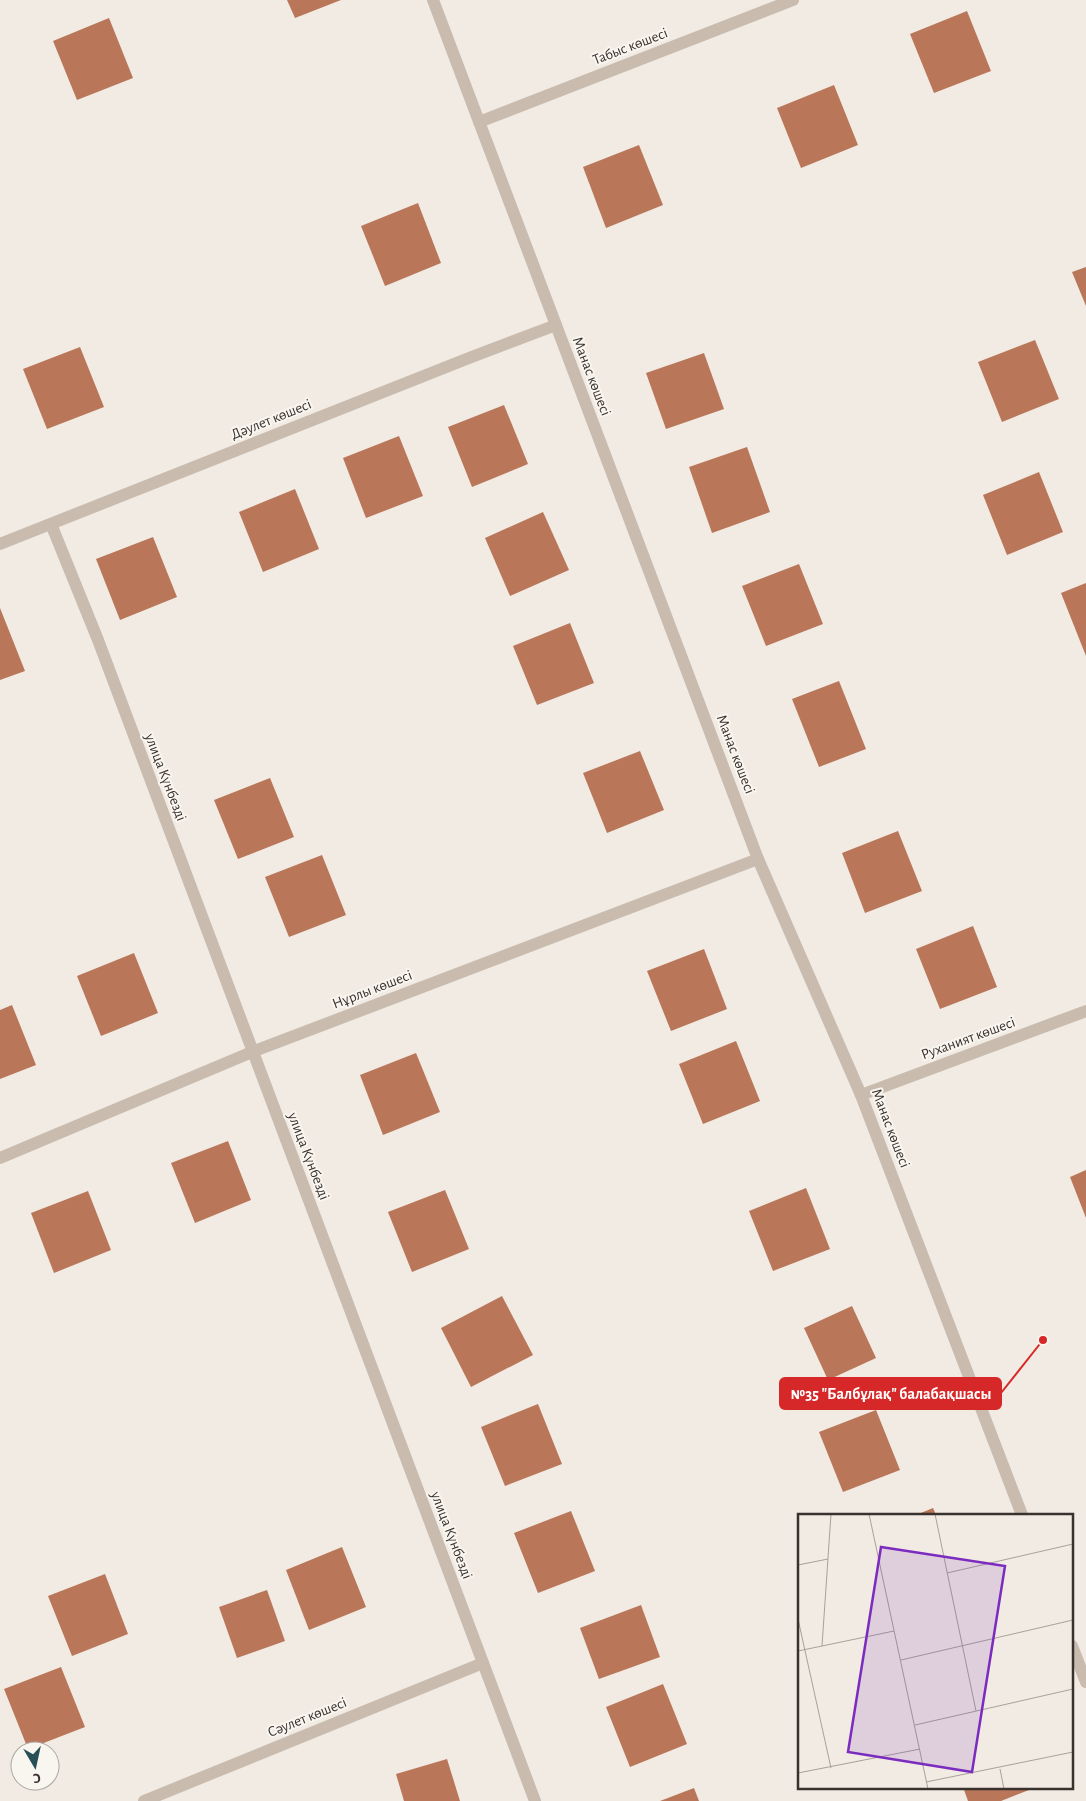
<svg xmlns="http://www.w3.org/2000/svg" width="1086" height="1801" font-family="'Alegreya Sans',sans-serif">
	<rect width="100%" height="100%" fill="#f1ebe3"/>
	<g fill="#b97659">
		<polygon points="287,0 341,0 295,18"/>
		<polygon points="967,11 991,71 934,93 910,34"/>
		<polygon points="109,18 133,78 77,100 53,41"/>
		<polygon points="834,85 858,145 801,168 777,108"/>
		<polygon points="639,145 663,205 606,228 583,167"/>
		<polygon points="418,203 441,263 385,286 361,226"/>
		<polygon points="1086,267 1086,306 1072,272"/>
		<polygon points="1035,340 1059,399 1002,422 978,362"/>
		<polygon points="80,347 104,407 47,429 23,369"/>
		<polygon points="704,353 724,409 666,429 646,373"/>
		<polygon points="504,405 528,464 472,487 448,427"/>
		<polygon points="399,436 423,496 366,518 343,458"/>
		<polygon points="747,447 770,512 712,533 689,467"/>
		<polygon points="1039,472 1063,532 1007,555 983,495"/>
		<polygon points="295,489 319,549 263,572 239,512"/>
		<polygon points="543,512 569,570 510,596 485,538"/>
		<polygon points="153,537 177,597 120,620 96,559"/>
		<polygon points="799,564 823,624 766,646 742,586"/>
		<polygon points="1086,583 1086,656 1061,593"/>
		<polygon points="0,608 25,671 0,680"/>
		<polygon points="570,623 594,683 537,705 513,646"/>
		<polygon points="839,681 866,749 819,767 792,699"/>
		<polygon points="640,751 664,810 607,833 583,773"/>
		<polygon points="270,778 294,837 238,859 214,800"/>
		<polygon points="898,831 922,891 865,913 842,853"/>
		<polygon points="322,855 346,915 289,937 265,877"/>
		<polygon points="973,926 997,987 940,1009 916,949"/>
		<polygon points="704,949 727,1009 671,1031 647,971"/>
		<polygon points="134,953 158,1013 101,1036 77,976"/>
		<polygon points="12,1005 36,1065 0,1079 0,1010"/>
		<polygon points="736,1041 760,1101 703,1124 679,1064"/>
		<polygon points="416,1053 440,1112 383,1135 360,1075"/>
		<polygon points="228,1141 251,1200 195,1223 171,1163"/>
		<polygon points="1086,1170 1086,1218 1070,1177"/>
		<polygon points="806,1188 830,1249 773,1271 749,1211"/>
		<polygon points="445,1190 469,1249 412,1272 388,1212"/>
		<polygon points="88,1191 111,1250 54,1273 31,1213"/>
		<polygon points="502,1296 533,1355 471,1387 441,1328"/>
		<polygon points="852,1306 876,1358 828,1380 804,1328"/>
		<polygon points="538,1404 562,1464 505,1486 481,1427"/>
		<polygon points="876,1410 900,1470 843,1492 819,1432"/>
		<polygon points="933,1508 936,1515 916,1515"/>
		<polygon points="571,1511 595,1571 538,1593 514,1533"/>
		<polygon points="342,1547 366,1607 309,1630 286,1570"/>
		<polygon points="105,1574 128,1634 72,1656 48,1596"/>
		<polygon points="267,1590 285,1641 237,1658 219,1607"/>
		<polygon points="641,1605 660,1657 599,1679 580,1628"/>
		<polygon points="61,1667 85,1727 28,1749 4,1689"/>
		<polygon points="663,1684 687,1744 630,1767 606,1707"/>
		<polygon points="447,1759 460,1801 404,1801 396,1774"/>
		<polygon points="963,1787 1028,1787 1029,1790 1001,1801 968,1801"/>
		<polygon points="694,1788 699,1801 660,1801"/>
	</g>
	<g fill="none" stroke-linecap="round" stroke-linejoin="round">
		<g stroke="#c9bcaf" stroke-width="12">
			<polyline points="433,0 758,859 861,1095 1022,1515"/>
			<polyline points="479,122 793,0"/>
			<polyline points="51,524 98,640 535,1801"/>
			<polyline points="0,544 469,358 556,325"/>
			<polyline points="861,1095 1086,1011"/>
			<polyline points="0,1158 252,1052 758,859"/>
			<polyline points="1072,1646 1086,1682"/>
			<polyline points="144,1801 483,1663"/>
		</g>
	</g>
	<g text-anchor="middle" stroke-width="4" stroke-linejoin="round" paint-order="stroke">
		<g font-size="15" fill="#39312d" stroke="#f9f5ef">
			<text transform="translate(630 46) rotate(-21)" y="5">Табыс көшесі</text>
			<text transform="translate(592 376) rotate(69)" y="5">Манас көшесі</text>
			<text transform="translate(271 419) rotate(-22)" y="5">Дәулет көшесі</text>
			<text transform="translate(736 754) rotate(69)" y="5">Манас көшесі</text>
			<text transform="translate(166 777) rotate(69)" y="5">улица Күнбезді</text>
			<text transform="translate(372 989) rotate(-21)" y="5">Нұрлы көшесі</text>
			<text transform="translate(968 1038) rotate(-20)" y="5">Руханият көшесі</text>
			<text transform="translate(891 1128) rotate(69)" y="5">Манас көшесі</text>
			<text transform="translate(309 1156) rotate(69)" y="5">улица Күнбезді</text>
			<text transform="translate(452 1535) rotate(69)" y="5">улица Күнбезді</text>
			<text transform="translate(307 1717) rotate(-22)" y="5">Сәулет көшесі</text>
		</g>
	</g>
	<g transform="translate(798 1514)">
		<rect width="275" height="275" fill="#f1ebe3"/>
		<path fill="none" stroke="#a7a19a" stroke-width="1" d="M71,0l59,275M137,0l41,197M0,51l30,-6M149,59l126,-29M0,105l33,149M24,132l9,-132M0,137l96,-20M103,146l172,-40M117,211l158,-36M202,255l4,20M0,259l122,-24M128,268l147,-30"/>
		<path fill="#7b2cbf" fill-opacity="0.15" stroke="#7b2cbf" stroke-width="2.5" d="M83,33l124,19 -33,206 -124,-20z"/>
		<rect width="275" height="275" fill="none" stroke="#39312d" stroke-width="2.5"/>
	</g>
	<path fill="none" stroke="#d62828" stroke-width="2" d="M1043 1340L1001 1393"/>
	<circle fill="#d62828" stroke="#f9f5ef" stroke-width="2" cx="1043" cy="1340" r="5"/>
	<rect fill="#d62828" stroke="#d62828" stroke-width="2" x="780" y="1378" width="221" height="31" rx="5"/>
	<g font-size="16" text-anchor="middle" font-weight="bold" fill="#fff">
		<text x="891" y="1399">№35 "Балбұлақ" балабақшасы</text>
	</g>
	<g transform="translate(35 1766) rotate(171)"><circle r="24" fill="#f9f5ef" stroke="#aca7a1"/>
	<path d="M0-4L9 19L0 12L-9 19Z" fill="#265056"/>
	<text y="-8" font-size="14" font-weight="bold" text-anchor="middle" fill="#39312d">С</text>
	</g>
</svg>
